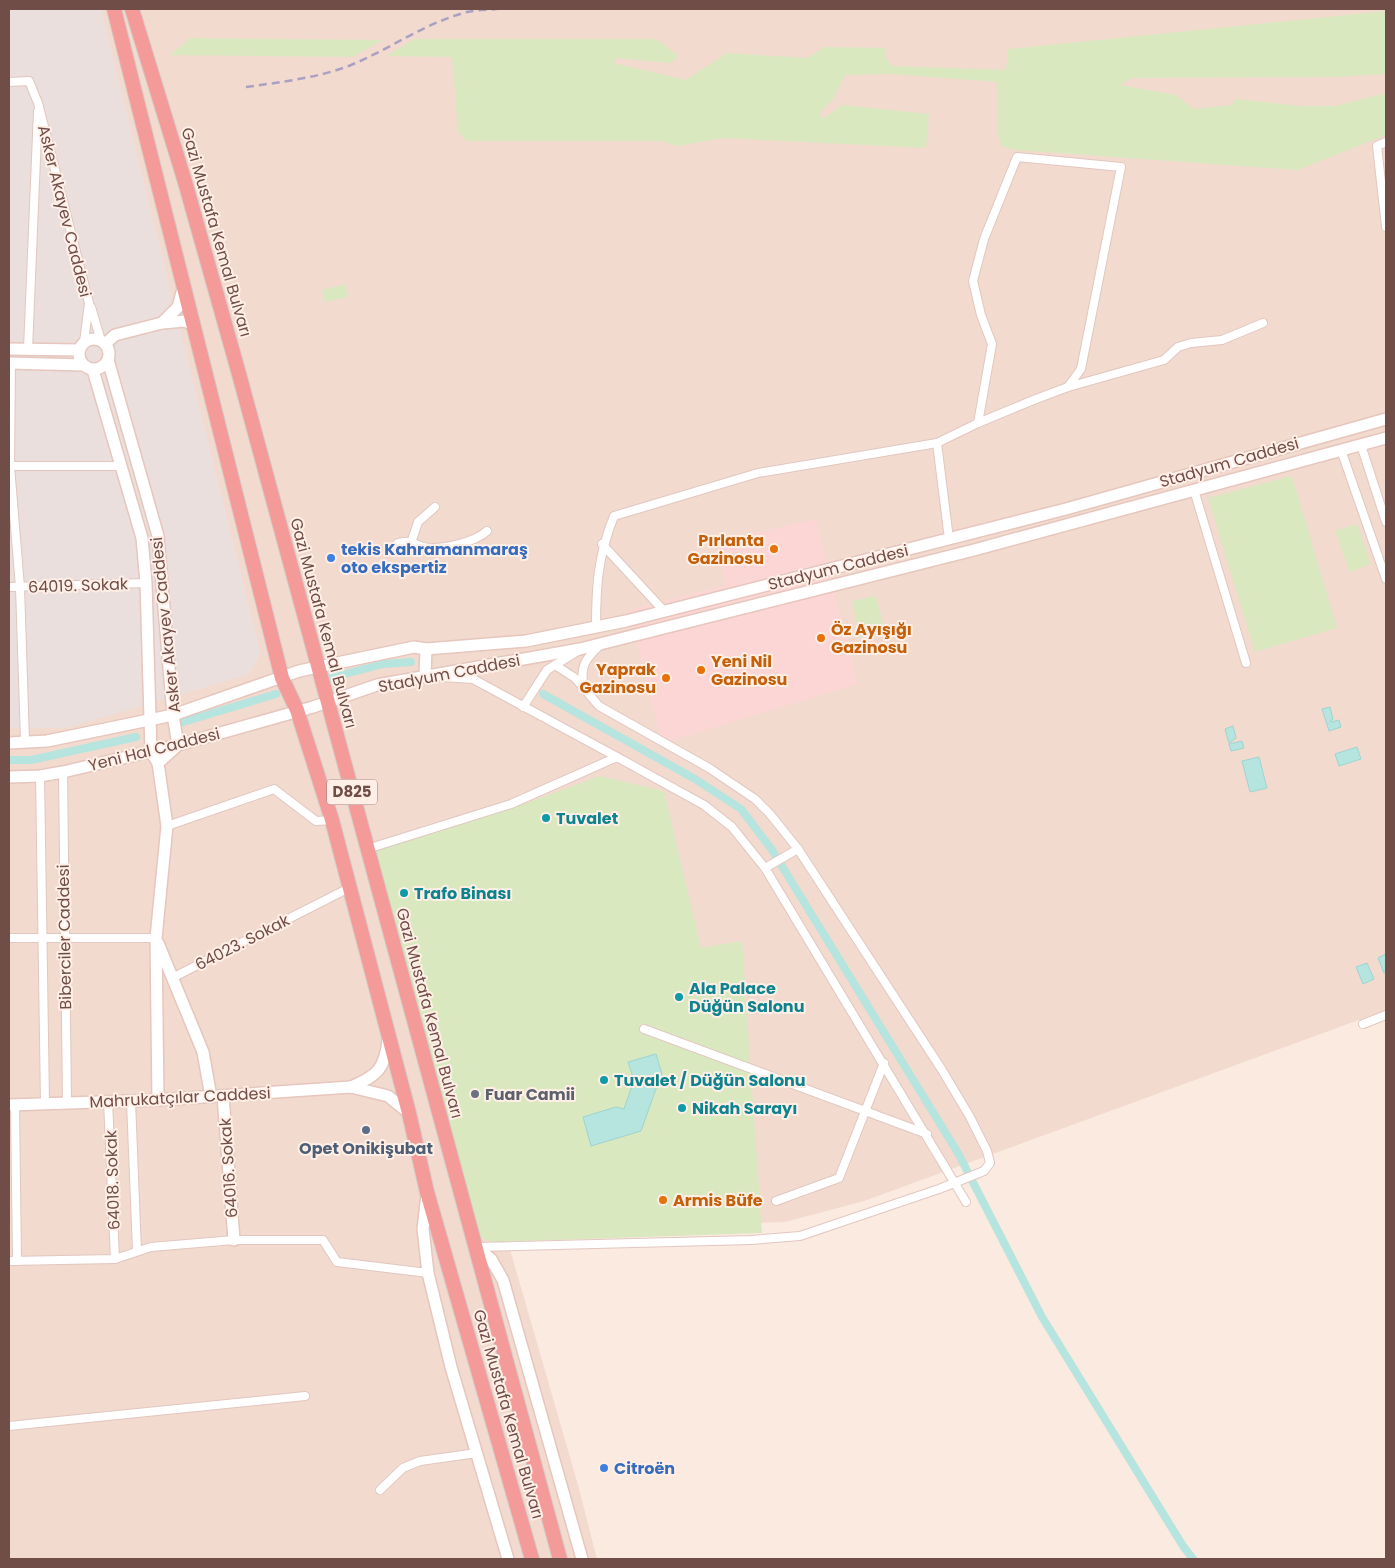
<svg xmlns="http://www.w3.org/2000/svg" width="1395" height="1568" font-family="Poppins,sans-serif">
	<rect width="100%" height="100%" fill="#fbeae0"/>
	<polygon fill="#f2dacf" points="9,9 1386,9 1386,1010 864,1201 785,1222 505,1232 578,1485 597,1559 9,1559"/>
	<polygon fill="#fbd6d4" points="816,519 858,684 670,741 660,737 629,610 726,585 716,542"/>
	<polygon fill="#eadfdc" points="9,9 101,9 261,653 250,674 67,728 9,728"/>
	<g fill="#dae8c0">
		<polygon points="1386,11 1386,74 1335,77 1132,78 1120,85 1176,95 1194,109 1232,105 1236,99 1301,106 1336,106 1386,93 1386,135 1298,170 1015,150 1001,146 998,135 997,82 891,74 845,75 834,98 820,113 823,119 842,105 929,114 926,148 724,138 677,146 662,141 467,141 458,132 452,57 386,56 414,39 656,39 679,56 671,63 616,58 614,63 686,80 727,53 808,58 824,47 886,48 886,59 893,66 1006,70 1008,49"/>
		<polygon points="190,38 383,40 352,57 170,55"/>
		<polygon points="345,284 348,297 325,302 322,290"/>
		<polygon points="1292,476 1337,628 1255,652 1208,498"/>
		<polygon points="1357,524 1371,564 1350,572 1335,531"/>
		<polygon points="876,596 885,632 860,638 852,601"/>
		<polygon points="600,776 664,791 701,948 742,941 762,1233 494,1242 476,1237 367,849 513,808"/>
	</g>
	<g fill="#b6e4df" stroke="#9cd5d0">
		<polygon points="1330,707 1333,719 1331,720 1331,722 1339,720 1341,727 1329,731 1322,709"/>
		<polygon points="1233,726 1236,738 1229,743 1225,729"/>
		<polygon points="1242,741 1244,748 1231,751 1229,744"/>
		<polygon points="1357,747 1361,759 1339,766 1335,754"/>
		<polygon points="1259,757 1267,788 1250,792 1242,761"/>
		<polygon points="1386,954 1386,972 1384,973 1378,958"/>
		<polygon points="1367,963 1374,979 1363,984 1356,967"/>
		<polygon points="656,1054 664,1081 658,1083 641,1131 591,1146 583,1117 616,1107 624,1109 634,1080 628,1062"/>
	</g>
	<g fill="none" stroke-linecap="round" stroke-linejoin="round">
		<g stroke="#b6e4df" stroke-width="8">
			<polyline points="330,678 383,664 411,662"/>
			<polyline points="543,694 695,779 741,809 772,850 958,1153 1042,1317 1183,1546 1193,1559"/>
			<polyline points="180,723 276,694"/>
			<polyline points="9,760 31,760 136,737"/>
		</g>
		<defs>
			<g id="street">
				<polyline points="9,82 29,81 38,103 89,303 84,342"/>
				<polyline points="1386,142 1377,146 1386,227"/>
				<polyline points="91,307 101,341"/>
				<polyline points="28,349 38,111"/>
				<polyline points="11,363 10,466 20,587 25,742"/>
				<polyline points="978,423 992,344 981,315 973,281 984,239 1017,157 1121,167 1081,369 1068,387"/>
				<polyline points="937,443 949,539"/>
				<polyline points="1361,445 1386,522"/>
				<polyline points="1341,450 1386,579"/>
				<polyline points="9,466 119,466"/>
				<polyline points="1194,490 1246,663"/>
				<polyline points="412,540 418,522 435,507"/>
				<path d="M398,543c17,-3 12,0 25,4 17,4 52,-5 64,-16"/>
				<polyline points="602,544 664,611"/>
				<polyline points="9,587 146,583"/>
				<path d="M596,627c0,-42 2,-71 18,-111l144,-43 179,-30 41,-20 58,-24 32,-12 96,-27 14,-13 13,-4 31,-3 41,-17"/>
				<polyline points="442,677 473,679 617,757"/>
				<path d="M584,687c-5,-20 2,-29 16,-42"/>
				<polyline points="523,707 547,670 576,652"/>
				<polyline points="63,772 67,1103"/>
				<polyline points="40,776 45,1103"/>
				<polyline points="167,826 274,789 316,821 332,820"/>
				<polyline points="367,849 511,804 617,757 704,805 732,827 765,868 966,1202"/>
				<polyline points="765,868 798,849"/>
				<polyline points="9,938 156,938"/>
				<polyline points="174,977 349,888"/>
				<polyline points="1363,1024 1386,1015"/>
				<polyline points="644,1029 927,1134"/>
				<polyline points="108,1101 115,1259"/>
				<polyline points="131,1101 137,1251"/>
				<polyline points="15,1105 17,1261"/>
				<polyline points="776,1201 839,1178 884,1063"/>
				<polyline points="476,1247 751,1240 800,1236 939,1189 984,1171 990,1163 987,1151 970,1117 942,1070 798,849 770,814 755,799 709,768 599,706 575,678 555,665"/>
				<polyline points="9,1261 115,1259 151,1247 234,1240 323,1240 337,1262 428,1273"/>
				<polyline points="9,1426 305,1396"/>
				<polyline points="380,1490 403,1468 420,1461 477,1453"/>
			</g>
			<g id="secondary">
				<polyline points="184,285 178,307 162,323 185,321 194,326"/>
				<circle cx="94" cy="354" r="15"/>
				<polyline points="105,344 115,335 162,323"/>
				<polyline points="9,349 79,350"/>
				<polyline points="108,360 158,536 173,715 178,745 158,763"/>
				<polyline points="9,363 83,365"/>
				<polyline points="93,370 142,538 146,583 151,752 158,763 167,826 156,938 158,1100"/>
				<polyline points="425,675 426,649"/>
				<polyline points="9,743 47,741 173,715 299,671 414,647 426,649 526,641 626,621 1066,509 1386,419"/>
				<polyline points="9,777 40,776 63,772 178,745 313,707 377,685 580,649 974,550 1386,438"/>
				<polyline points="158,943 203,1052 211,1097"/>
				<path d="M351,1087c26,-11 34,-18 37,-47"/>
				<polyline points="223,1096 234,1240"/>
				<polyline points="9,1105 158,1100 351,1087 388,1096 409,1113"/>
				<polyline points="427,1195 423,1229 428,1273 451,1367 508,1559"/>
				<polyline points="476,1247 491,1259 503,1280 582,1559"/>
			</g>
			<g id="highway">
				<polyline points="114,9 282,678 297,710 332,820 409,1113 427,1192 532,1559"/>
				<polyline points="132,9 185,182 239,374 560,1559"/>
			</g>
		</defs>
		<use href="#street" stroke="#e1c7c0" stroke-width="10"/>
		<use href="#secondary" stroke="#e6c6bd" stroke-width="14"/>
		<use href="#highway" stroke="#d4cac8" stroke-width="16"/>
		<use href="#street" stroke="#fff" stroke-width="8"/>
		<use href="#secondary" stroke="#fff" stroke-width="11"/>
		<use href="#highway" stroke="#f49a98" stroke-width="14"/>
		<path stroke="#aaa0c3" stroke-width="2.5" stroke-dasharray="8 5" stroke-linecap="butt" d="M246,87c35,-5 72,-9 105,-22 39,-16 74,-42 116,-53 9,-2 20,-2 30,-3"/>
	</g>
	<g fill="#e8710a" stroke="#ffefe6" stroke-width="2">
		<circle cx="774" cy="549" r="5"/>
		<circle cx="821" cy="638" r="5"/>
		<circle cx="701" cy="670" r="5"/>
		<circle cx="666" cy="678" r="5"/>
		<circle cx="663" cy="1200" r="5"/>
	</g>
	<g fill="#3f7fe0" stroke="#ffefe6" stroke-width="2">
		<circle cx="331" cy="558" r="5"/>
		<circle cx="604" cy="1468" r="5"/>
	</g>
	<g fill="#0f9aa8" stroke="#ffefe6" stroke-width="2">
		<circle cx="546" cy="818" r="5"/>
		<circle cx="404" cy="893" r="5"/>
		<circle cx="679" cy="997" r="5"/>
		<circle cx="604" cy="1080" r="5"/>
		<circle cx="682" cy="1108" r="5"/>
	</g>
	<circle fill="#6b7280" stroke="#ffefe6" stroke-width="2" cx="475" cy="1094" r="5"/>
	<circle fill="#5c6f8a" stroke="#ffefe6" stroke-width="2" cx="366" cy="1130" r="5"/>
	<g text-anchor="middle" stroke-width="4" stroke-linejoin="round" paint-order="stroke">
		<rect fill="#ffefe6" stroke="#9c7e77" stroke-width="1" x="327" y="779.5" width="50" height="25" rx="4"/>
		<g font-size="15" font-weight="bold" fill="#714d48">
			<text x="352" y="797">D825</text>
		</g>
		<g font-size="16" fill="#714d48" stroke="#ffefe6">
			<text transform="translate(65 211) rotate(76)" y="6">Asker Akayev Caddesi</text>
			<text transform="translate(217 232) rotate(74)" y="6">Gazi Mustafa Kemal Bulvarı</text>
			<text transform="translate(1229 462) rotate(-16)" y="6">Stadyum Caddesi</text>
			<text transform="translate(838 567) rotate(-14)" y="6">Stadyum Caddesi</text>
			<text transform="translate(78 585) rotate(-2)" y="6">64019. Sokak</text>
			<text transform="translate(324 623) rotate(75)" y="6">Gazi Mustafa Kemal Bulvarı</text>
			<text transform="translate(165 625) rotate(-96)" y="6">Asker Akayev Caddesi</text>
			<text transform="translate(449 673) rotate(-11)" y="6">Stadyum Caddesi</text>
			<text transform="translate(154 749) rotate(-14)" y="6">Yeni Hal Caddesi</text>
			<text transform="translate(64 937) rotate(-91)" y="6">Biberciler Caddesi</text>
			<text transform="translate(242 942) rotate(-27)" y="6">64023. Sokak</text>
			<text transform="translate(430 1013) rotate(75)" y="6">Gazi Mustafa Kemal Bulvarı</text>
			<text transform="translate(180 1097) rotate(-3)" y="6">Mahrukatçılar Caddesi</text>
			<text transform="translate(228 1168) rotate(-94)" y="6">64016. Sokak</text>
			<text transform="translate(112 1180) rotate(-92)" y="6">64018. Sokak</text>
			<text transform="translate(509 1414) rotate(74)" y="6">Gazi Mustafa Kemal Bulvarı</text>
		</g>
		<g font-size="16" font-weight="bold" fill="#c56008" stroke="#ffefe6" text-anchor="start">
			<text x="764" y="546" text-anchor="end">Pırlanta<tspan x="764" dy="18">Gazinosu</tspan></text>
			<text x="831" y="635">Öz Ayışığı<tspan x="831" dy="18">Gazinosu</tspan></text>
			<text x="711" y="667">Yeni Nil<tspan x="711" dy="18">Gazinosu</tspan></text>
			<text x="656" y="675" text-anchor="end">Yaprak<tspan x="656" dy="18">Gazinosu</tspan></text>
			<text x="673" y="1206">Armis Büfe</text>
		</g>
		<g font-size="16" font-weight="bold" fill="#366cbe" stroke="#ffefe6" text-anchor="start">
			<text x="341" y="555">tekis Kahramanmaraş<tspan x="341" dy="18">oto ekspertiz</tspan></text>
			<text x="614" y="1474">Citroën</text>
		</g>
		<g font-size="16" font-weight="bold" fill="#0d838f" stroke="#ffefe6" text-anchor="start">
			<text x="556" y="824">Tuvalet</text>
			<text x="414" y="899">Trafo Binası</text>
			<text x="689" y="994">Ala Palace<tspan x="689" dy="18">Düğün Salonu</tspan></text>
			<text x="614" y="1086">Tuvalet / Düğün Salonu</text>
			<text x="692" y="1114">Nikah Sarayı</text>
		</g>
		<g font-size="16" font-weight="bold" fill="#5b616d" stroke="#ffefe6" text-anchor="start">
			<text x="485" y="1100">Fuar Camii</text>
		</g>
		<g font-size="16" font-weight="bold" fill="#4e5e75" stroke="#ffefe6">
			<text x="366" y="1154">Opet Onikişubat</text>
		</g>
	</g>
	<rect width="1395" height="1568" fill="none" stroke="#714d48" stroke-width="20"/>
</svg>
